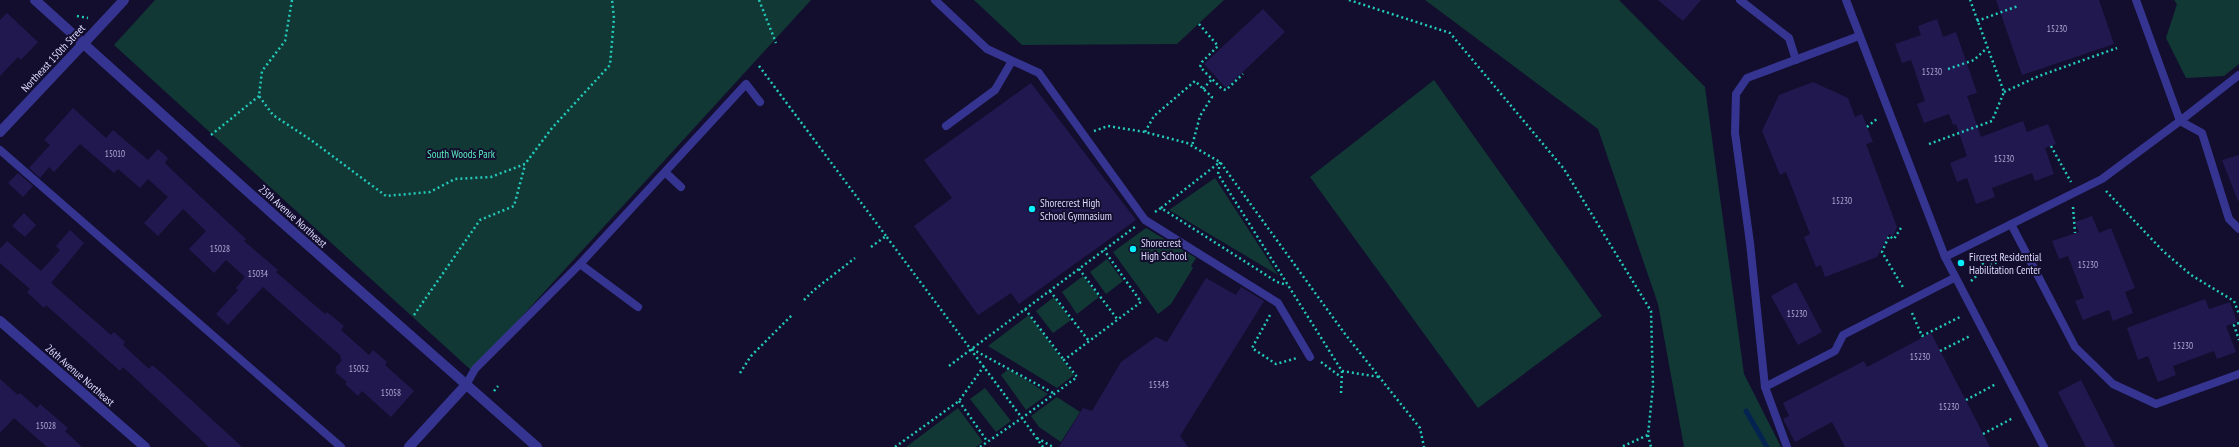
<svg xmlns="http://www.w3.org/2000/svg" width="2239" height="447" font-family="'PT Sans Narrow',sans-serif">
	<rect width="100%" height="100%" fill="#130e2d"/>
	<g fill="#113835">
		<polygon points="155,0 811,0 472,371 114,45"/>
		<polygon points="974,0 1224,0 1177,44 1022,45"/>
		<polygon points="1425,0 1619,0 1705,87 1744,374 1781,447 1684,447 1658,304 1598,129"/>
		<polygon points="2174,0 2239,0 2239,64 2224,76 2186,78 2166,38 2177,4"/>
		<polygon points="1434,80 1602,316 1478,408 1310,177"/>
		<polygon points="1215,178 1278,275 1169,210"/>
		<polygon points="1146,228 1196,258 1191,266 1193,268 1171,304 1158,314 1113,252"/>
		<polygon points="1107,259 1123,281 1106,294 1090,272"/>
		<polygon points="1083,276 1099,297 1077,314 1062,292"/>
		<polygon points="1054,297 1071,320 1053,333 1036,311"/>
		<polygon points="1029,315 1074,375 1057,388 988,346"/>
		<polygon points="1009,369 1048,394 1026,410 1001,375"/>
		<polygon points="985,388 1011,421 996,432 970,399"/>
		<polygon points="1057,397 1080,412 1061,442 1039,427 1031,416"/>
		<polygon points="958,408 983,442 976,447 906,447"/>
	</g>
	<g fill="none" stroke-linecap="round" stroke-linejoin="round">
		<polyline stroke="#052350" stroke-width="5" points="1746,411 1767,447"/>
	</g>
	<g fill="#221850">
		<polygon points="1658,0 1701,0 1683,21"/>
		<polygon points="1996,0 2099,0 2114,44 2022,75"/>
		<polygon points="1263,9 1285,32 1226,88 1204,64"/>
		<polygon points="7,13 38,42 21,60 18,57 0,76 0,20"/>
		<polygon points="1937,19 1943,37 1956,32 1977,93 1967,96 1981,137 2023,121 2027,132 2048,124 2056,144 2045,148 2054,174 2035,181 2032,173 1992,188 1995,197 1976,204 1967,178 1957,182 1950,163 1967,156 1956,124 1953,125 1949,114 1924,123 1917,104 1925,101 1911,60 1902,63 1895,44 1921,35 1918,26"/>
		<polygon points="1813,82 1848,98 1855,117 1862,114 1873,142 1866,144 1897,227 1893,236 1889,234 1877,257 1825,277 1821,265 1816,267 1804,237 1810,234 1786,172 1780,175 1762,131 1779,95"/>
		<polygon points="1031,83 1136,220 1019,304 1011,293 978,315 914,226 952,198 924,160"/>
		<polygon points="73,108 106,138 113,130 148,160 158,149 168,158 165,163 175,173 246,239 244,241 278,270 276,272 325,314 327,312 344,326 341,330 369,355 373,350 387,362 385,365 414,391 391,417 362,391 358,396 345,384 347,382 335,372 337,370 335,368 342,360 340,358 341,356 263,287 228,325 216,314 238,290 236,288 245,277 226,260 214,273 189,249 206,231 183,209 158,236 144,223 168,197 148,179 140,188 118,169 114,173 80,144 54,172 49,167 40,178 29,168 50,145 44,140"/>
		<polygon points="2239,155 2239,201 2238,201 2222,160"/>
		<polygon points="18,173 33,186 23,197 8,183"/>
		<polygon points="24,213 36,225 25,237 12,226"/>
		<polygon points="2092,216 2099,233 2111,228 2135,288 2125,292 2133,313 2113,321 2109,310 2083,320 2075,301 2084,298 2068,256 2059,259 2052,241 2079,232 2075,222"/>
		<polygon points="70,230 84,243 51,283 111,335 114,332 125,342 123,345 149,369 152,365 164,375 242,447 209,447 123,367 120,371 46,305 44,308 27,292 30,289 0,263 0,249 7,241 41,271 60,250 56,246"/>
		<polygon points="1206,278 1236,295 1241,287 1264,301 1180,436 1188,447 1059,447 1083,408 1092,411 1121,362 1156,337 1167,342"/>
		<polygon points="1796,282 1822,332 1798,345 1771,296"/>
		<polygon points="2205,299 2209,309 2230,302 2237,322 2226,326 2236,352 2217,359 2214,351 2173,366 2176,375 2158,382 2148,356 2138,360 2127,328"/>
		<polygon points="1931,333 1990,447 1845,447 1832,422 1795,442 1783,419 1789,416 1783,403 1864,361 1867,367"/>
		<polygon points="0,379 18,395 20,393 37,408 40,404 68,428 65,431 82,447 47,447 14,418 0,433"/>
		<polygon points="2081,380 2115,447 2086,447 2058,392"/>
	</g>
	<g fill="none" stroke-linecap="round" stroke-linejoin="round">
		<g stroke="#23cab9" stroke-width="2.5" stroke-dasharray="2 3" stroke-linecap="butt">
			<polyline points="292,0 285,41 262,71 259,96 273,115 311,140 386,196 430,192 455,179 491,177 525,164 552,128 610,65 614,18 612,0"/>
			<polyline points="759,0 776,43"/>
			<polyline points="1349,0 1450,33 1564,169 1651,311 1653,386 1648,435 1621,447"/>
			<polyline points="77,16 88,18"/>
			<polyline points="1977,21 2018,6"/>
			<polyline points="1199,24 1218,46 1202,62 1200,67 1222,89 1226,90 1243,74"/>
			<polyline points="759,66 886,236"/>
			<polyline points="1948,69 1974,60 1987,48"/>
			<polyline points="1203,89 1212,79"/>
			<polyline points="2004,92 2039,76 2117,48"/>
			<polyline points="1867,127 1878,118"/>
			<polyline points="1094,131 1108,126 1145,132 1187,143 1220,162 1345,334 1420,428 1424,447"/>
			<polyline points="1145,132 1154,116 1195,81 1212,97 1200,116 1192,146"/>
			<polyline points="211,135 259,96"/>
			<polyline points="1929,144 1992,121 2004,92 1970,0"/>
			<polyline points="2051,146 2071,182"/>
			<polyline points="1220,162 1218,174 1342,371 1341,393"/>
			<polyline points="2106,191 2163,251 2191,275 2234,301 2239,314"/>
			<polyline points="2073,207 2075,233"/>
			<polyline points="1161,208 1220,162"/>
			<polyline points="1155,212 1161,208 1277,282 1287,285"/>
			<polyline points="1901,228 1894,239 1889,236 1882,252 1904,289"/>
			<polyline points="871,247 886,236 1022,418 1077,377 1064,360 1141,302 1104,250"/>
			<polyline points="1978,254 1985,268"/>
			<polyline points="1079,269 1118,320"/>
			<polyline points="1971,281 1985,268 2011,255"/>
			<polyline points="1050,291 1089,341"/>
			<polyline points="804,300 814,290 855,258"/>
			<polyline points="1025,309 1064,360"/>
			<polyline points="1912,313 1922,336 1960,317"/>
			<polyline points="414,315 480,220 514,206 525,165"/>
			<polyline points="1270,315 1252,348 1276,364 1297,358"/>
			<polyline points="2239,323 2234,325 2239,340"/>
			<polyline points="972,349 1055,394"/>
			<polyline points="1940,351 1970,336"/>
			<polyline points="1321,362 1341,377"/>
			<polyline points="949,366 1135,227"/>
			<polyline points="1342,371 1379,377"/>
			<polyline points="740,373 751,356 792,315"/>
			<polyline points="494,391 498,386"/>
			<polyline points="1966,400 1996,384"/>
			<polyline points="959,401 987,441"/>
			<polyline points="1983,434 2013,418"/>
			<polyline points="1648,435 1651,447"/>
			<polyline points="1037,438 1053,447"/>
			<polyline points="895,447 959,401 984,366"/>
			<polyline points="980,447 1022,418 1043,447"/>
		</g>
		<g stroke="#353591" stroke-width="8">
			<polyline points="935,0 987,49 1039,73 1145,220 1278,303 1310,357"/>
			<polyline points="1740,0 1789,38 1796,60"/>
			<polyline points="1846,0 1945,257 2044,447"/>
			<polyline points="2136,0 2180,121 2239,75"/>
			<polyline points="946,126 995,90 1012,61"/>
			<polyline points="0,150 341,447"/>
			<polyline points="666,173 681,187"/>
			<polyline points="2011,224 2075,347 2113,384 2156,404 2239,374"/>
			<polyline points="1945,257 2102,179 2180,121 2202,133 2229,219 2239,229"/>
			<polyline points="580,264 638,307"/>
			<polyline points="466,385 475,369 580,264 746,84 760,102"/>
			<polyline points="1765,387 1835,351 1843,335 1954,278"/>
			<polyline points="1787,447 1765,387 1750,243 1735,133 1736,94 1747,78 1859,36"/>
		</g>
		<g stroke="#353591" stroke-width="10">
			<polyline points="0,132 84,43"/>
			<polyline points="0,321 145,447"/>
			<polyline points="409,447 466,385"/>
		</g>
		<g stroke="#353591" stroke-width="10">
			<polyline points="35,0 275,216 537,447"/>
			<polyline points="84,43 124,0"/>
		</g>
	</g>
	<g fill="#07f0ff" stroke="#130e2d" stroke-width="1.5">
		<circle cx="1032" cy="209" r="4"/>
		<circle cx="1133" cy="249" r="4"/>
		<circle cx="1961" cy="263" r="4"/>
	</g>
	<g text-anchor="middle" stroke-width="4" stroke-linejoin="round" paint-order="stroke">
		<g font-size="9" fill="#aeaad3">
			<text x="2057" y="32">15230</text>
			<text x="1932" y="75">15230</text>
			<text x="115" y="157">15010</text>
			<text x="2004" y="162">15230</text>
			<text x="1842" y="204">15230</text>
			<text x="220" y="252">15028</text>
			<text x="2088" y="268">15230</text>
			<text x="258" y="277">15034</text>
			<text x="1797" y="317">15230</text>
			<text x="2183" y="349">15230</text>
			<text x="1920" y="360">15230</text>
			<text x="359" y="372">15052</text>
			<text x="1159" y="388">15343</text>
			<text x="391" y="396">15058</text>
			<text x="1949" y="410">15230</text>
			<text x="46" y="429">15028</text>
		</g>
		<g font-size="11" fill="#dddbff" stroke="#130e2d">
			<text transform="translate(53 58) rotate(-47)" y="4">Northeast 150th Street</text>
			<text transform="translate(293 216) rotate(42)" y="4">25th Avenue Northeast</text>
			<text transform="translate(80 375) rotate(41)" y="4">26th Avenue Northeast</text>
		</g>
		<g font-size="11" fill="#59edc2" stroke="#130e2d">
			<text x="461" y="158">South Woods Park</text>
		</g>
		<g font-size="11" fill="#dddbff" stroke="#130e2d" text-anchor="start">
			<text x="1040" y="207">Shorecrest High<tspan x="1040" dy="13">School Gymnasium</tspan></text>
			<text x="1141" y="247">Shorecrest<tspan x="1141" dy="13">High School</tspan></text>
			<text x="1969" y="261">Fircrest Residential<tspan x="1969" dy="13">Habilitation Center</tspan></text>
		</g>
	</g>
</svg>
